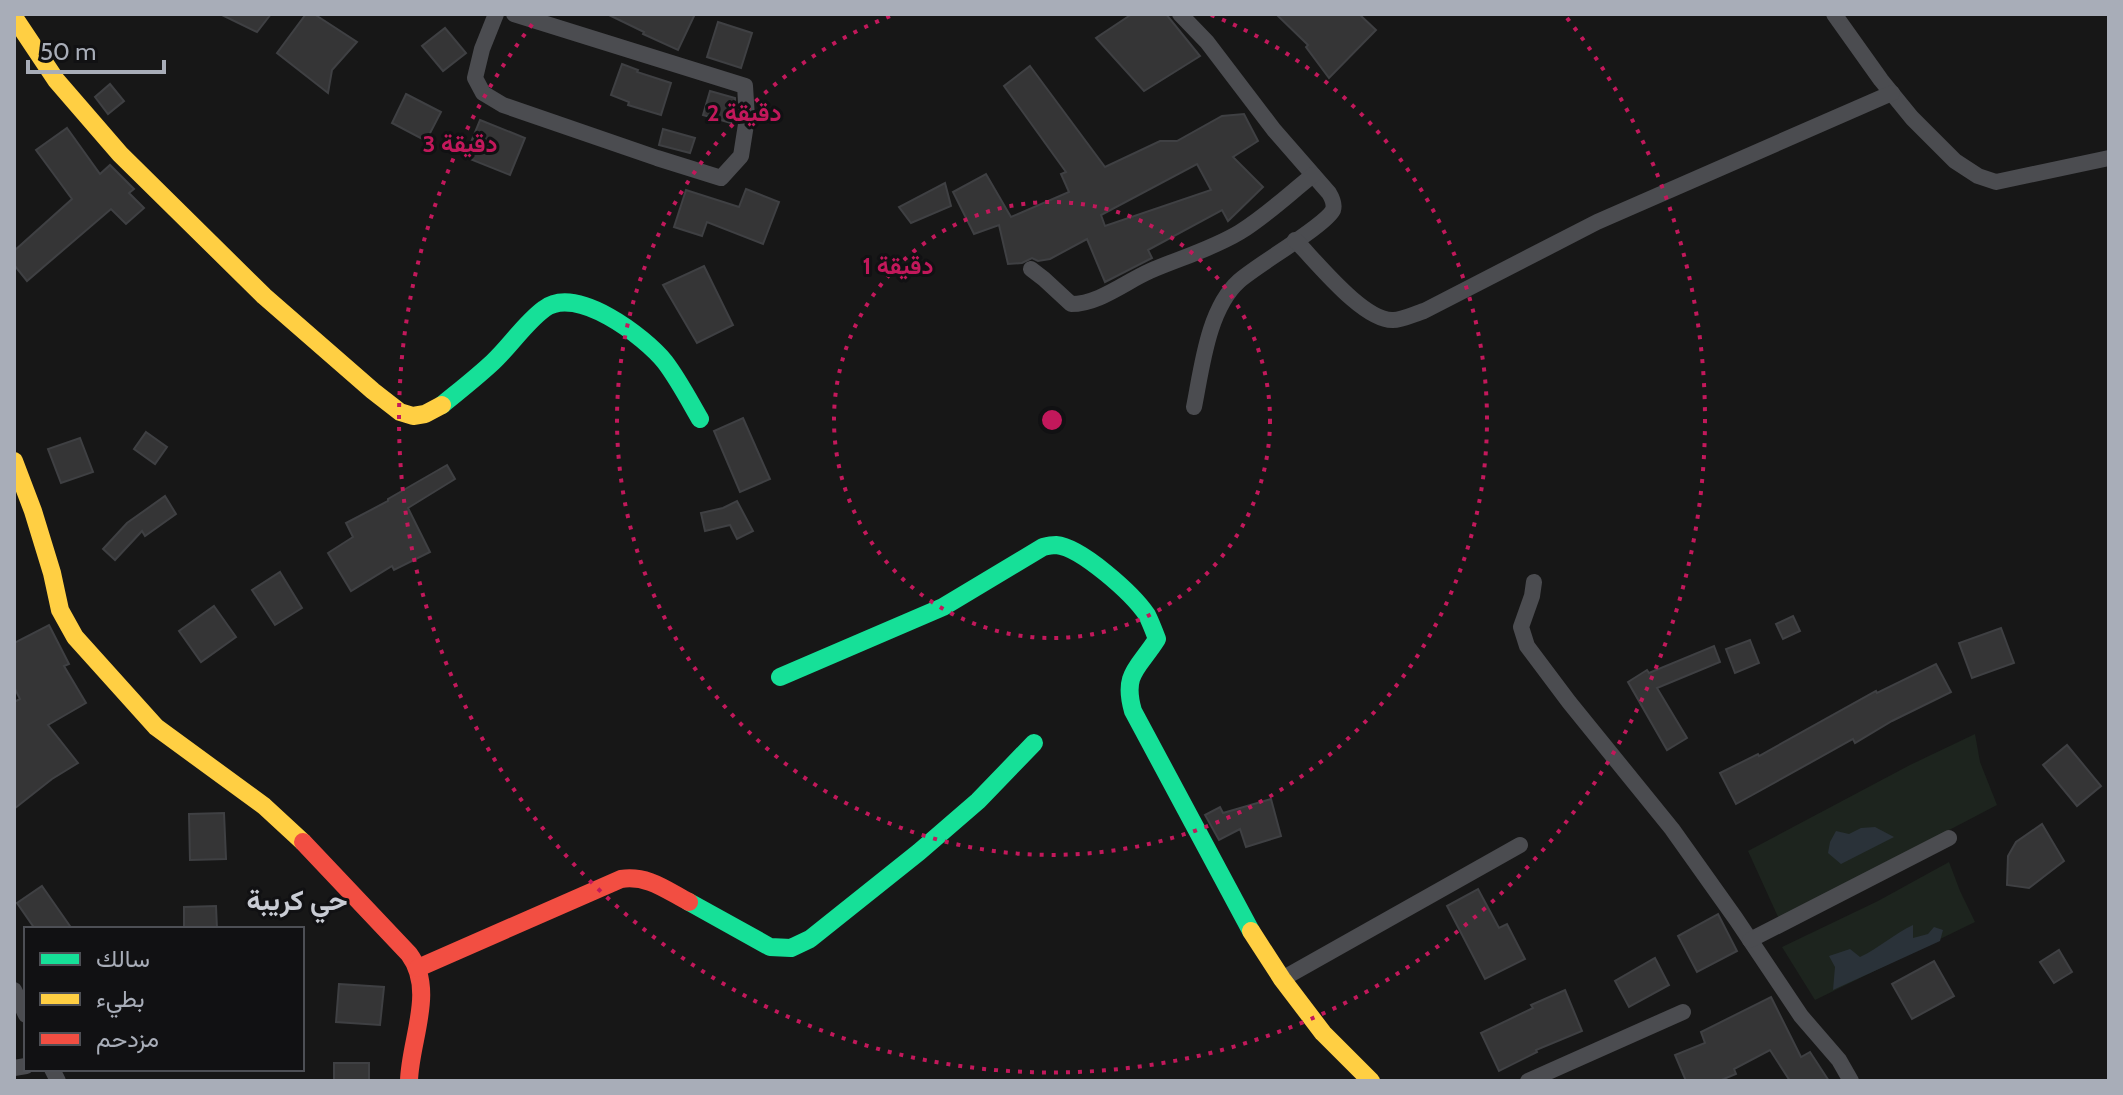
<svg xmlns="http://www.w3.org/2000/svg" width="2123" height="1095" font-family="Cabin,Vazirmatn,sans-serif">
	<rect width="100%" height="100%" fill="#171717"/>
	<g fill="#1d241e">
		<polygon points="1975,734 1980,762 1997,805 1779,919 1748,851 1910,765"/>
		<polygon points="1949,862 1960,891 1975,922 1815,1000 1782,947 1878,901"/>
	</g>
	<g fill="#2a3239">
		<polygon points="1875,827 1894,837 1841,864 1828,853 1830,842 1836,831 1849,834 1861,828"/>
		<path d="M1913,925v13l15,-4 6,-7 9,3 -3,11 -107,49 2,-23 -6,-11 21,-7 10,8c19,-9 34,-23 53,-32z"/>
	</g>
	<g fill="#353536" stroke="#3f4043" stroke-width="2" fill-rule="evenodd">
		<polygon points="220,14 271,14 257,32"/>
		<polygon points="306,14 314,14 357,42 332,70 328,93 277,53"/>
		<polygon points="607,14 695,14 678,50 643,34 644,32"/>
		<polygon points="1132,14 1166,14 1200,56 1144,91 1096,38"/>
		<polygon points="1276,14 1359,14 1376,30 1329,78 1306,47 1308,45"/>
		<polygon points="718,22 752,33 741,68 707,57"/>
		<polygon points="445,28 466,53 443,71 422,46"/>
		<polygon points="622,64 638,70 637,72 671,83 661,115 628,105 629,102 611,95"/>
		<path d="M1030,66l75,101 55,-26h17l45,-25 22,-2 14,27 -25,16 30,30 -35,34 -6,-11 -74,40 4,8 -47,24 -18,-43 -37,20 -12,2 -6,-3 -10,5 -14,1 -9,-39 -25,9 -21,-42 33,-18 25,43 58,-25 -8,-18 5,-2 -62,-86zM1197,164l14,26 -106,36 -4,-11z"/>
		<polygon points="110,84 124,101 108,114 95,97"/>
		<polygon points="710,91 735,98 735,106 731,123 703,115"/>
		<polygon points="406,94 441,112 426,141 392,123"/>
		<polygon points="480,120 525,138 510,175 465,157"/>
		<polygon points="67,128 100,174 110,165 134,189 129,193 144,208 126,224 111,209 27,281 14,265 14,251 72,199 36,150"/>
		<polygon points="663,129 695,138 690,153 659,145"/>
		<polygon points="945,183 951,206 911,223 899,207"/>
		<polygon points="746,189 779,202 763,244 707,222 702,236 674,227 686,190 739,207"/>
		<polygon points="704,266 733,325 697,343 663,285"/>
		<polygon points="743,418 770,479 740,492 714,431"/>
		<polygon points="146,432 167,447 155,464 134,449"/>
		<polygon points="80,438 93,472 61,483 48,449"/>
		<polygon points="447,465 455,479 408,508 430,552 394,570 392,566 351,591 328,553 353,537 346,523 388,501 388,499"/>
		<polygon points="165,496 176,514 145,536 142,531 115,560 103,549 127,523"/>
		<polygon points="737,501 753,531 737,539 730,525 705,531 701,513 723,508"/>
		<polygon points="280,572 302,608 275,625 252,590"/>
		<polygon points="214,606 236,637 201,662 179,631"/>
		<polygon points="1793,616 1800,631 1783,639 1776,624"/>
		<polygon points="49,625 69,664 64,666 86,703 48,725 78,763 52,779 14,809 14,702 20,699 14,687 14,643"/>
		<polygon points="2001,628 2014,663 1972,678 1959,643"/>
		<polygon points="1750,640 1759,663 1735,673 1726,649"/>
		<polygon points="1714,646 1720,662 1657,688 1687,738 1667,750 1628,682 1647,670 1649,673"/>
		<polygon points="1936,664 1951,692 1892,721 1855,743 1853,739 1736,804 1720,773 1758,754 1759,756 1876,691 1877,693"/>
		<polygon points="2067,745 2101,786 2077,806 2043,765"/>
		<polygon points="1271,799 1281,836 1246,847 1240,829 1219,840 1205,815 1220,807 1223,813"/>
		<polygon points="224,813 226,859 190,860 189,814"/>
		<polygon points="2042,824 2064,861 2029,888 2007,885 2008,856 2016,842"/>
		<polygon points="42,886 72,929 35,929 17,903"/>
		<polygon points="1478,889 1499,928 1507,924 1525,959 1485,979 1447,906"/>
		<polygon points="216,906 217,929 184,929 184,907"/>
		<polygon points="1718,914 1737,951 1697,972 1678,936"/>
		<polygon points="2059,950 2072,972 2054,983 2040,962"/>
		<polygon points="1655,958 1669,985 1629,1007 1615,981"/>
		<polygon points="1934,961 1954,996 1912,1019 1892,984"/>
		<polygon points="339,984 384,987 380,1025 336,1022"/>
		<polygon points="1565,990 1582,1031 1536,1050 1537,1052 1499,1071 1481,1033 1533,1008 1531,1005"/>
		<polygon points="1771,997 1801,1057 1810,1052 1829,1081 1790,1081 1770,1050 1734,1069 1736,1074 1719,1081 1686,1081 1675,1055 1705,1043 1701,1032"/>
		<rect x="334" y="1063" width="35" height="18"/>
	</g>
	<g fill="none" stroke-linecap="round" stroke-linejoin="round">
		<g stroke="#4b4c50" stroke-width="16">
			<polyline points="496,14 482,49 475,78 483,93 503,105 657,158 721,178 741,156 747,118 745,86 514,14"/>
			<path d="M1180,14l27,28 67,88 55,63c3,5 6,11 4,17 -8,16 -75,54 -94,71 -31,28 -37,86 -45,126"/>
			<polyline points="1834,14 1881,80 1912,118 1955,161 1978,176 1996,182 2109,158"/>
			<path d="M1295,240c21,21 68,81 98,80 9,0 21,-6 31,-9l173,-89 295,-129"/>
			<path d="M1031,269l13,10 27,25c28,0 54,-22 79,-33 30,-13 62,-22 90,-39 26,-16 49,-38 73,-57"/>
			<polyline points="1534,582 1532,596 1521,627 1527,646 1569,702 1672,829 1736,919 1801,1016 1839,1060 1851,1081"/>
			<polyline points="1750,940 1949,838"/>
			<polyline points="1282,979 1520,845"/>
			<polyline points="14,990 26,1015"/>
			<polyline points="14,1068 26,1066"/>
			<polyline points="52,1069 58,1081"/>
			<polyline points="1528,1081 1683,1012"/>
		</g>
		<g stroke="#16e098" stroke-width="18">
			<path d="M442,405c17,-14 35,-28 51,-43 18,-17 32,-39 51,-53 32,-25 101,28 121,53 13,17 24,38 35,57"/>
			<path d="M780,677l163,-70 100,-60c4,-1 9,-2 13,-2 25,2 77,49 91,70 4,8 7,16 10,24 -18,29 -35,34 -24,72l118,220"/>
			<polyline points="689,902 770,947 791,948 810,939 919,852 978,801 1034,743"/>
		</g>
		<g stroke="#ffcf43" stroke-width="18">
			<polyline points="14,17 56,80 120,154 264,296 373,391 400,412 413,416 425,414 442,405"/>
			<polyline points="14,461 33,511 52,573 60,610 75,637 156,727 264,806 303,842"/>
			<polyline points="1251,931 1282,979 1323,1033 1371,1081"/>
		</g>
		<g stroke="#f24e42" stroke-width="18">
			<path d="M303,842l106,112c27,36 1,86 0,127"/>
			<path d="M418,968l203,-89c27,-4 45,11 68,23"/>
		</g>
	</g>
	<g fill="none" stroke="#c2185b" stroke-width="4" stroke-dasharray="4 8">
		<circle cx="1052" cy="420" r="218"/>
		<path d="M1211 15A435 435 0 1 1 893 15"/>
		<path d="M1567 18A653 653 0 1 1 537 18"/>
	</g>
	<g text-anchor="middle" stroke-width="6" stroke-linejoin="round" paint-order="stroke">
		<g font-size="28" font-weight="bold" fill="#c9ccd4" stroke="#111113">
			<text x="297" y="910">حي كريبة</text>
		</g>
	</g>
	<circle cx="1052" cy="420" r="12" fill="#c2185b" stroke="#111113" stroke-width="4"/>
	<g font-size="24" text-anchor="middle" font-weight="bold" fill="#c2185b" stroke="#111113" stroke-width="6" stroke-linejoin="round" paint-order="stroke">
		<text x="744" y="121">2 دقيقة</text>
		<text x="460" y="152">3 دقيقة</text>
		<text x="898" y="274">1 دقيقة</text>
	</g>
	<rect width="2123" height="1095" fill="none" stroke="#a8adb8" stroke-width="32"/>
	<rect x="24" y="927" width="280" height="144" fill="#111113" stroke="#4d4f55" stroke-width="2"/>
	<rect x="40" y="953" width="40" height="12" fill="#16e098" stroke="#4d4f55" stroke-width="2"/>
	<text x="96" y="967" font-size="24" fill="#a8adb8">سالك</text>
	<rect x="40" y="993" width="40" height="12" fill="#ffcf43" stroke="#4d4f55" stroke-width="2"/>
	<text x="96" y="1007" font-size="24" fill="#a8adb8">بطيء</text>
	<rect x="40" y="1033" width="40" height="12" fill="#f24e42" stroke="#4d4f55" stroke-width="2"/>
	<text x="96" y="1047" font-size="24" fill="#a8adb8">مزدحم</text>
	<path d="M28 60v12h136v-12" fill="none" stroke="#a8adb8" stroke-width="4"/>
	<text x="40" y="60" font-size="24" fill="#a8adb8" stroke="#111113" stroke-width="6" paint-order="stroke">50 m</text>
</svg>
